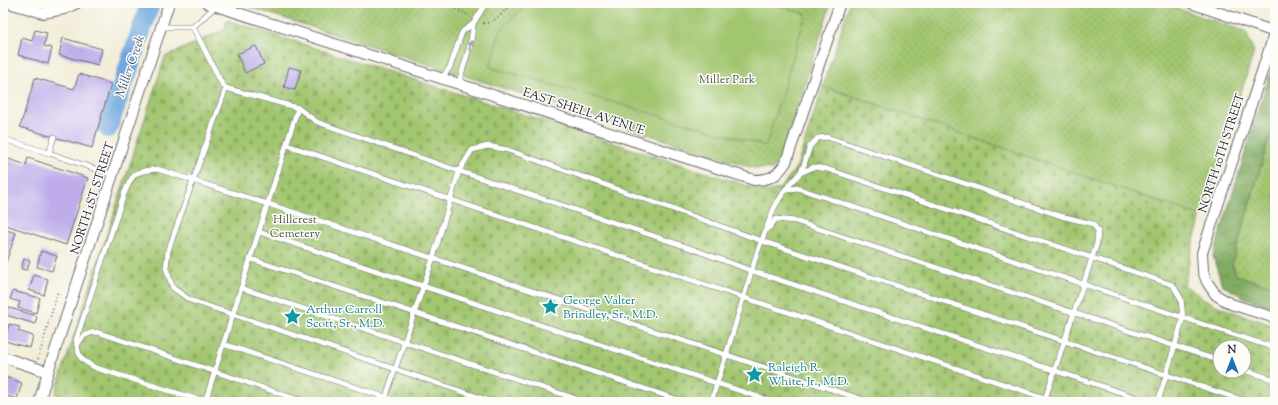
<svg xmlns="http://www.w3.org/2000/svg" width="1278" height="405" font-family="'Sorts Mill Goudy',serif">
	<defs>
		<pattern id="grass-dots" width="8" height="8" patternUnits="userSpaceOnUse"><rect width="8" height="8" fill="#a2c670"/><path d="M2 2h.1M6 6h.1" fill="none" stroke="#8baa62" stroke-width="1.8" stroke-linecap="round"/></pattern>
		<pattern id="forest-crowns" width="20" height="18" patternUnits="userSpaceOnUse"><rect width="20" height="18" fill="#81ab62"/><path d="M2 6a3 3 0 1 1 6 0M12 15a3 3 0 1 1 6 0" fill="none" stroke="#698b52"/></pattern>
		<pattern id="cemetery-stones" width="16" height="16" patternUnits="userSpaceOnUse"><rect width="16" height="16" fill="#a2c670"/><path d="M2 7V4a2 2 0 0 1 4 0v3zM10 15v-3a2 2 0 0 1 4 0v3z" fill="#8baa62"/></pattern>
	</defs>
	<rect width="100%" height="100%" fill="#fdfcf7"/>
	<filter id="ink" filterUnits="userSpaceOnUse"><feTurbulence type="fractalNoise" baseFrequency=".025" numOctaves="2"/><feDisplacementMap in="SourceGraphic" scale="8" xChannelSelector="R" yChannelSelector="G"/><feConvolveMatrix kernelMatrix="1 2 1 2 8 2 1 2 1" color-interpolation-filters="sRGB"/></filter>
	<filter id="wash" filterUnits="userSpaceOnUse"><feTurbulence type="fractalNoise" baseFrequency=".012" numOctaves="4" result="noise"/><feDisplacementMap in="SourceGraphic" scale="16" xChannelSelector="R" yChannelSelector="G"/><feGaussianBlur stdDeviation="0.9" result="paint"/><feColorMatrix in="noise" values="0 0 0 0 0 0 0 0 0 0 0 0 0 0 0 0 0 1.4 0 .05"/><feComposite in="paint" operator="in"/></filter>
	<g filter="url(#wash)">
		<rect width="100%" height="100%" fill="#f2edd8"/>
		<g fill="url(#grass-dots)" stroke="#627456">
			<polygon points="236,3 831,3 781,158 773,169 754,168"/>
			<polygon points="850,3 1162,3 1246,32 1254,52 1201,216 823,86"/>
			<polygon points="1275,119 1275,287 1236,275 1232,264"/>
		</g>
		<polygon fill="url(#forest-crowns)" stroke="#52664e" points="1275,57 1275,119 1232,264 1236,275 1275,287 1275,308 1245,298 1222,285 1213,256"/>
		<path fill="url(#cemetery-stones)" stroke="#627456" fill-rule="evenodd" d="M227,20l540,172 14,-4 16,-22 26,-80 378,130 -9,32 -8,37 22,15 16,8 53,18v76h-1195l-25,-8 110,-337 60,-28zM1220,347h24v24h-24z"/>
		<polygon fill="#a2c670" stroke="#627456" points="529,3 767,3 806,14 766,146 490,67 501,29"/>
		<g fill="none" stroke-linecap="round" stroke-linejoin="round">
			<polyline stroke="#6fa7de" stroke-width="20" points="108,128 150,4"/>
		</g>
		<g id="blocks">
			<g fill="#beadea">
				<polygon points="35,30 47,33 44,46 52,48 48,64 18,55 22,38 32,41"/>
				<polygon points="63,38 102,49 98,65 59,55"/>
				<polygon points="256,46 264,64 245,73 237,54"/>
				<polygon points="289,67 301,70 295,90 284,87"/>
				<polygon points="79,74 111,84 92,148 20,127 35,78 74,89"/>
				<polygon points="3,157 26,165 28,158 88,178 66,245 3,224"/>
				<polygon points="3,229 16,233 3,271"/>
				<polygon points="41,251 57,256 52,271 37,267"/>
				<polygon points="24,259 30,260 27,270 21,269"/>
				<polygon points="34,275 48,279 44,295 29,290"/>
				<polygon points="13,291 40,298 36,313 18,308 20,302 10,299"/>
				<polygon points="3,306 37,316 35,324 3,314"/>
				<polygon points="9,324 20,327 18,331 33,336 30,348 5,341"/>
				<polygon points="5,377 22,383 17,399 3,395 3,384"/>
			</g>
		</g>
	</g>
	<g filter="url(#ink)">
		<use href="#blocks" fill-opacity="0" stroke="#6b6972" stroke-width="1"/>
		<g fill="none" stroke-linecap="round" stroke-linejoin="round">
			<defs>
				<g id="lane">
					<polyline points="216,6 193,27 222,84 226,88 298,108 317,122 459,171 690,248 752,271 1150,402"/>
					<polyline points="473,24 486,3"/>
					<polyline points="162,27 193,27"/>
					<path d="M442,78l8,-11 11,-32 2,-4 10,-7c0,21 -10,39 -14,60"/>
					<polyline points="226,88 168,251 166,268 173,288 190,300 493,402"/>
					<polyline points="54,137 49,153 113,175"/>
					<polyline points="3,139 49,153"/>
					<path d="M287,145c256,87 513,171 770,257"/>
					<polyline points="800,173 814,167 827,169 1173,285 1181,299 1183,318 1158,402"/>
					<polyline points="785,190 797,188 1229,333 1275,348"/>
					<polyline points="769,228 776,219 795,221 1220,361"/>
					<polyline points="259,232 774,402"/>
					<polyline points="251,259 685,402"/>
					<polyline points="241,288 586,402"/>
					<polyline points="223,344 400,402"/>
					<path d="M77,345c6,-9 9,-12 20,-13l208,70"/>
					<polyline points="1244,370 1275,380"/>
					<polyline points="205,402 298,108"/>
					<path d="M206,402l-110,-34c-17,-9 -17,-10 -20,-28l48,-146c9,-21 10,-23 33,-25l111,35 602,198"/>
					<polyline points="384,402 433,258 459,171 472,150 488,146 508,150 762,241 1248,402"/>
					<polyline points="711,402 726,355 757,253 774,208 785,190 800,173 804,165 810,146 818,138 827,137 1061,216 1093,224 1098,231 1097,243 1044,402"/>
				</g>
				<g id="street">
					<polyline points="9,3 43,13 64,9 77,3"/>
					<path d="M207,3l252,81 295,96c17,0 23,-4 32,-18l54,-159"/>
					<polyline points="1191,3 1275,32"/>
					<polyline points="1275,32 1202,253 1203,271 1207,282 1216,295 1231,304 1275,318"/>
					<polyline points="3,357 48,372"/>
					<polyline points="39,402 48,372 169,3"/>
				</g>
			</defs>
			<use href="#lane" stroke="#6b6972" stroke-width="6"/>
			<use href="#street" stroke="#6b6972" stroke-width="12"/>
			<g stroke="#6b6972" stroke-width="2" stroke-dasharray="1 3" stroke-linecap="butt">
				<polyline points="445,3 470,16"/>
				<path d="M483,23c11,2 22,-13 29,-20"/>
				<polyline points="38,359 58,291"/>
			</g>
			<use href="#lane" stroke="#fff" stroke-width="5"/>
			<use href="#street" stroke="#fff" stroke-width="10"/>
		</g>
		<defs><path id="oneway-solid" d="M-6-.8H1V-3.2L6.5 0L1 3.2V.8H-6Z"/></defs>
		<use fill="#9c9ca7" href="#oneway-solid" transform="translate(470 46) rotate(-75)"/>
	</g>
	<defs>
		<symbol id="sight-bare" viewBox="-9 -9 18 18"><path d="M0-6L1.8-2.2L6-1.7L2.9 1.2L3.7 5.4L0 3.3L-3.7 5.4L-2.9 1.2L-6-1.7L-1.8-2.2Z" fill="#0f9aa8" stroke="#fdfcf7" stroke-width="2.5" paint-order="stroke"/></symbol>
	</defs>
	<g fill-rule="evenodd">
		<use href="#sight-bare" x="538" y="294" width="25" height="25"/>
		<use href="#sight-bare" x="280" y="304" width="25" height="25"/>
		<use href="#sight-bare" x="742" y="362" width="25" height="25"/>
	</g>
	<g text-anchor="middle" stroke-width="3" stroke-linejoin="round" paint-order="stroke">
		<g font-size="12" fill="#4f5b4e" stroke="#fdfcf7">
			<text x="727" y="83">Miller Park</text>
			<text x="295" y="223">Hillcrest<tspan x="295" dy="14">Cemetery</tspan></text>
		</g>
		<g font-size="12" fill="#22223b" stroke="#fdfcf7">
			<text transform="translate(584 111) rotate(18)" y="4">EAST SHELL AVENUE</text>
			<text transform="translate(1221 153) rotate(-72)" y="4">NORTH 10TH STREET</text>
			<text transform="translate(92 198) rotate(-72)" y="4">NORTH 1ST STREET</text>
		</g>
		<g font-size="12" fill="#0d838f" stroke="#fdfcf7" text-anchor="start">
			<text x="563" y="304">George Valter<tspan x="563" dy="14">Brindley, Sr., M.D.</tspan></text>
			<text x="306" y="313">Arthur Carroll<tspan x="306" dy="14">Scott, Sr., M.D.</tspan></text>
			<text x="768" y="371">Raleigh R.<tspan x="768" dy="14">White, Jr., M.D.</tspan></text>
		</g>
		<g font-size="13" font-style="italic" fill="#41577c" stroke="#fdfcf7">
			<text transform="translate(129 66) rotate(-71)" y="5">Miller Creek</text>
		</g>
	</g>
	<rect width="1278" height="405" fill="none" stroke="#fdfcf7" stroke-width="16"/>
	<g transform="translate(1232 359)"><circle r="19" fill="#fdfcf7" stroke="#a5a5ac"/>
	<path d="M0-3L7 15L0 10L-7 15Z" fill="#1f6fb2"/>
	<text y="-6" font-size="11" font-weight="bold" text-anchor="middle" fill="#22223b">N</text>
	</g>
</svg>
